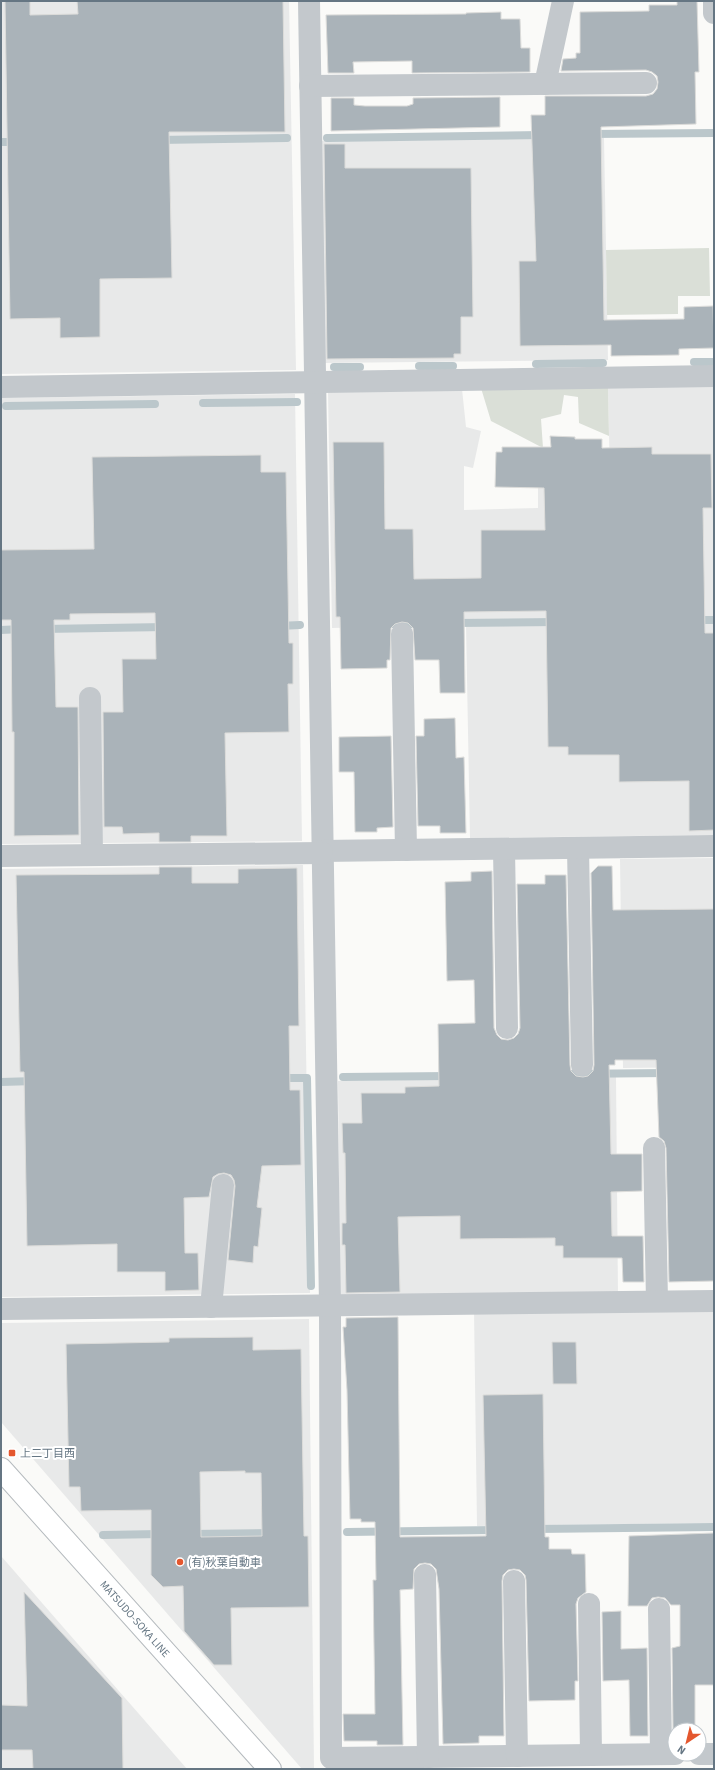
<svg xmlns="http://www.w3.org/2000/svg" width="715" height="1770" font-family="'Source Sans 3','Noto Sans JP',sans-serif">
	<rect width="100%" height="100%" fill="#fafaf8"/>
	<g fill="#e8e9e9">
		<polygon points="1,1 289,1 296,370 1,374"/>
		<polygon points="604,138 608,360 324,363 320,141"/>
		<polygon points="714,384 714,835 470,838 466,625 332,628 328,391 462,389 466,427 481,431 473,468 464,466 464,510 538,508 538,482 610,480 608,386"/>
		<polygon points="295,394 302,841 1,844 1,398"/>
		<polygon points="714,858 714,1067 623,1068 620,859"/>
		<polygon points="303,865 310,1293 1,1297 1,869"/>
		<polygon points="616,1077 618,1295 340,1299 338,1081"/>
		<polygon points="714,1307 714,1523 477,1526 474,1310"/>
		<polygon points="309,1319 314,1769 302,1769 1,1422 1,1323"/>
		<polygon points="1,1556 132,1706 187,1769 1,1769"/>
	</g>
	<g fill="#dadfd7">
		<polygon points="709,248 710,296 678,296 678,314 607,315 606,250"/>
		<polygon points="608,386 609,436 579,423 578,397 564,395 561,414 541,419 543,448 491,421 481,388"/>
	</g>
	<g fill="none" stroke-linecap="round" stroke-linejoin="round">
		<g stroke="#bbc7cb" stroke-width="8">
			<polyline points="591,134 714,133"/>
			<polyline points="327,138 541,135"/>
			<polyline points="158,140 287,138"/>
			<polyline points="1,142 17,142"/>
			<polyline points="694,362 714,362"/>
			<polyline points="536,364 603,363"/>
			<polyline points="419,366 453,366"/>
			<polyline points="334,367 360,367"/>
			<polyline points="203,403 297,402"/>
			<polyline points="6,406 155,404"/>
			<polyline points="695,620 714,620"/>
			<polyline points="455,623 557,622"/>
			<polyline points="385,624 419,624"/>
			<polyline points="279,626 300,625"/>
			<polyline points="43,629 166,627"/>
			<polyline points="1,630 22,629"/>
			<polyline points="565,1074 667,1073"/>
			<polyline points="343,1077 449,1076"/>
			<polyline points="280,1078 307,1078 311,1286"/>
			<polyline points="1,1082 35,1081"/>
			<polyline points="535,1529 714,1527"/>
			<polyline points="347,1532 495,1530"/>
			<polyline points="190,1534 272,1533"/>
			<polyline points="103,1535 160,1534"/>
		</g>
	</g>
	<g fill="#aab3b9" stroke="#dcdcda" fill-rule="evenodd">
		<polygon points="5,1 30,1 30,15 78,14 77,1 283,1 285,132 169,132 172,278 100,279 100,337 60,338 60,318 10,319"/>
		<polygon points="677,1 697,1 699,72 695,72 696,124 601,127 604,320 684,319 684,307 713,306 714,348 679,349 679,355 611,356 611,345 520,346 519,261 536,261 531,115 545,115 545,96 646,96 653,94 657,89 658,82 657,76 652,72 646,70 561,71 563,59 576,58 576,53 580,53 580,12 649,11 649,5 677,5"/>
		<polygon points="501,12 501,19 520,19 521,48 530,48 530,72 412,73 412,61 353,62 354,73 328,73 326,15 466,14 466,13"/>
		<polygon points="500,97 500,127 331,131 331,98 354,98 354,105 365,106 407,106 413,104 413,98"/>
		<polygon points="324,144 345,144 345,168 471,168 473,317 461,317 461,354 454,354 454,358 327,359"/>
		<polygon points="550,436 575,437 575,439 602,439 602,448 652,447 652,454 711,454 712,508 703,508 705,633 714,633 714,830 689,831 689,781 619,782 619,755 568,755 568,747 548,747 546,611 464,612 465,693 440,693 439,660 415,660 413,628 408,623 402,622 395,624 391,628 390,660 387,660 387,668 341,669 340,617 336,617 333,442 384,442 385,529 413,529 414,579 481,578 481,530 545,530 544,488 495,487 496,452 502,452 502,447 551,447"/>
		<polygon points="261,455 261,472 286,472 289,643 293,643 293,684 288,684 289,732 225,733 227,836 191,836 191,842 159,842 159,833 123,834 122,827 104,827 103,712 123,712 122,659 156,659 155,613 70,614 70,620 54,620 56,707 78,707 79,835 14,836 14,732 12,732 11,620 1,620 1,550 94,549 92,457"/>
		<polygon points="455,718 456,758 464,757 466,833 440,833 440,826 418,826 416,736 424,736 424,719"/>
		<polygon points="391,736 393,827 377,828 377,832 355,832 354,772 339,772 339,737"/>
		<polygon points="598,866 612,866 613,910 714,909 714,1281 669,1282 666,1148 664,1141 659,1137 656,1060 615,1060 615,1065 609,1065 611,1154 642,1154 642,1191 611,1192 612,1236 643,1236 644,1282 623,1282 622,1258 563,1258 563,1246 555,1246 555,1238 460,1239 460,1216 398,1217 400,1292 346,1293 345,1245 342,1245 342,1223 346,1223 345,1153 343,1153 342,1123 362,1123 361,1093 405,1093 405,1087 439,1086 438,1024 475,1023 474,980 447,981 445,882 471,881 471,872 492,871 494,1028 497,1035 501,1039 508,1040 514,1038 518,1034 520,1028 517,884 545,884 545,875 566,875 570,1065 571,1071 576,1076 583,1077 588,1076 593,1071 594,1065 591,873"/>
		<polygon points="159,867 192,867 192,883 238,883 238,869 297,868 299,1026 289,1026 290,1090 300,1090 301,1165 262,1166 257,1207 262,1208 258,1247 254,1246 253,1263 228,1260 235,1186 234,1180 231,1175 224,1173 218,1174 213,1177 209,1197 184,1198 185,1253 198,1253 199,1290 165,1291 165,1272 117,1272 117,1244 27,1246 24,1072 20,1072 16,875 159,874"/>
		<polygon points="398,1317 400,1537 486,1536 483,1395 543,1394 545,1537 549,1537 549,1549 571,1549 572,1554 585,1554 586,1592 578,1598 576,1604 578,1681 575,1681 575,1700 529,1701 526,1580 525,1575 520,1570 514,1569 508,1570 503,1575 502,1581 504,1736 479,1736 479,1743 443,1744 439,1589 436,1569 431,1564 425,1563 419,1564 414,1569 413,1589 400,1590 403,1745 377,1745 377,1741 344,1741 343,1714 375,1714 373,1580 376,1580 375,1522 361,1522 361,1519 350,1519 347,1390 343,1327 346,1327 346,1318"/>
		<path d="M253,1337v13l48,-1 3,187h4l1,71 -78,1 1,57h-18l-30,-34 -1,-45 -20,1 -12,-12v-65l-70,1 -1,-24h-11l-3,-143 103,-2v-4zM245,1471v2h16l1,63 -61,1 -1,-65z"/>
		<polygon points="552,1342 576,1342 577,1384 553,1384"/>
		<polygon points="714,1533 714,1685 695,1685 695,1725 689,1725 689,1729 673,1729 672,1648 680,1646 680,1605 671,1605 665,1598 658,1597 652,1598 647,1606 628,1606 629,1536"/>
		<polygon points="24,1592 122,1698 123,1769 33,1769 32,1750 1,1750 1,1705 27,1706"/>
		<polygon points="621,1611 621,1649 647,1648 648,1736 630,1736 629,1680 603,1681 602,1612"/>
	</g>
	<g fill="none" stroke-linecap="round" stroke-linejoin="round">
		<defs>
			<g id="major">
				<path id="s1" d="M1,1469l269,300"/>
			</g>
		</defs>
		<use href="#major" stroke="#b5babe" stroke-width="24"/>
		<g stroke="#c3c8cc" stroke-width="22">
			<polyline points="309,1 330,1305 331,1758 675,1754"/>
			<polyline points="714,1 714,13"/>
			<polyline points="545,84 563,1"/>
			<polyline points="310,86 646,83"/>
			<polyline points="1,387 714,376"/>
			<polyline points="402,634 406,850"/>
			<polyline points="90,698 92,855"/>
			<polyline points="578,848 582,1065"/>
			<polyline points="504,849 507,1028"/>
			<polyline points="322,851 714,846"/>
			<polyline points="1,856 322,853"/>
			<polyline points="654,1148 657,1301"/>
			<polyline points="211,1307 223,1185"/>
			<polyline points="1,1309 714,1301"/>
			<polyline points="425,1575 428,1757"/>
			<polyline points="514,1581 517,1756"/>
			<polyline points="589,1604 591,1755"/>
			<polyline points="659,1609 661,1754"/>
			<polyline points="699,1754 714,1754"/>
		</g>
		<use href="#major" stroke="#fff" stroke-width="22"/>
	</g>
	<g fill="#e4572e" stroke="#fff" stroke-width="1.5">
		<rect x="8" y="1449" width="8" height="8" rx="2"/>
		<circle cx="180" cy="1562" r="4"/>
	</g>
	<g text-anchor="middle" stroke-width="4" stroke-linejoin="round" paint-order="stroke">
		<g font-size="11" fill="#657683" stroke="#fff" text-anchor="start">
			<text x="20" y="1457">上二丁目西</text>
			<text x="188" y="1566">(有)秋葉自動車</text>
		</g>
		<g font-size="11" fill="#657683" stroke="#fff">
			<text dy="4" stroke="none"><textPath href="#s1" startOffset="201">MATSUDO-SOKA LINE</textPath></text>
		</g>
	</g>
	<rect width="715" height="1770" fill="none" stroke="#657683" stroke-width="4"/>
	<g transform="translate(687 1742) rotate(215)"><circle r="19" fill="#ffffff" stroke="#c1c8cd"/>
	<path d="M0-3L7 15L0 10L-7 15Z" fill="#e4572e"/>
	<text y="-6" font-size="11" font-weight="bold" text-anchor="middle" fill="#657683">N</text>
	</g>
</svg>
